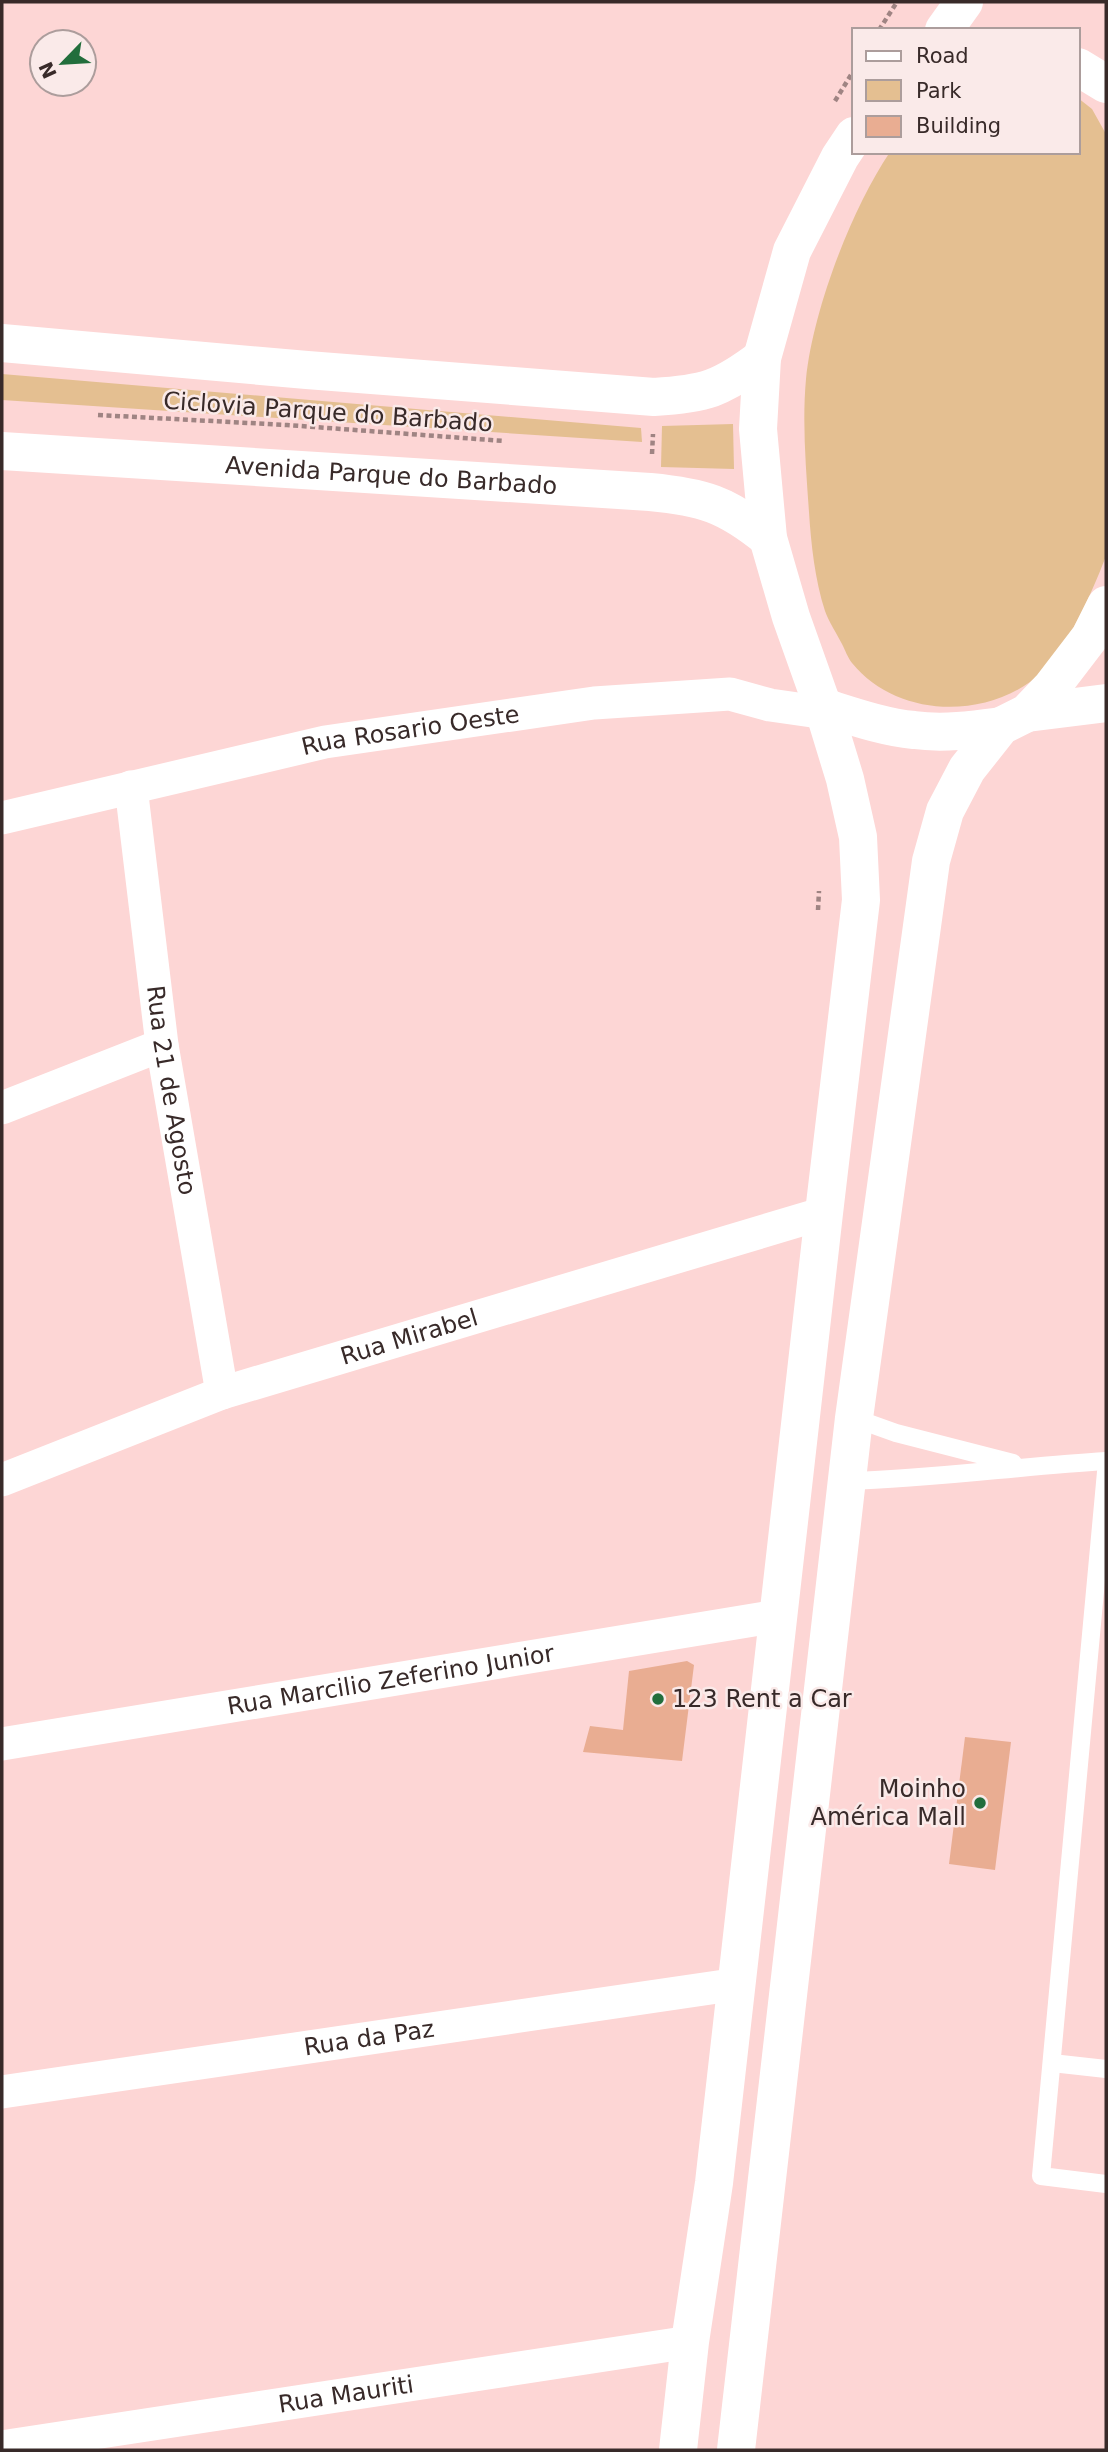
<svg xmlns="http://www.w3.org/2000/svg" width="1108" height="2452" font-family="'DejaVu Sans',sans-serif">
	<rect width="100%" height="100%" fill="#fdd6d5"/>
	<g fill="#e4bf91">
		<path d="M1078,98l14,11 14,25v422c-15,39 -42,102 -76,126 -53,38 -136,33 -178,-19 -4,-5 -7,-13 -10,-19 -5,-10 -13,-22 -17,-33 -10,-31 -14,-67 -16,-99 -3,-44 -7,-89 -3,-133 7,-69 45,-169 84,-227h188z"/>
		<polygon points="2,374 641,428 642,442 2,400"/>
		<polygon points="733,424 734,469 661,467 662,426"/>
	</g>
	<g fill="#e9ad92">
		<polygon points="687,1661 694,1665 682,1761 583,1752 590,1726 623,1730 629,1671"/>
		<polygon points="965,1737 1011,1742 995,1870 949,1864"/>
	</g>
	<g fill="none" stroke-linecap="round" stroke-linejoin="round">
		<g stroke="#9f8483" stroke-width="4.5" stroke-dasharray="5 3.5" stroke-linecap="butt">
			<polyline points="879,30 897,2"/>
			<polyline points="835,101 854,70"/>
			<polyline points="98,415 287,425 505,441"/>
			<polyline points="652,454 653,434"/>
			<polyline points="818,910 819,891"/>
		</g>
		<g stroke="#fff" stroke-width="18">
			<polyline points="854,1418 896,1433 1013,1463"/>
			<polyline points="1106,1472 1041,2176 1106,2184"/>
			<path d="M847,1481c86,-2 173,-15 259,-20"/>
			<polyline points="1052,2063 1106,2069"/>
		</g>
		<g stroke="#fff" stroke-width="33">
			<path id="s1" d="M131,787l31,258 60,348"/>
			<path id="s2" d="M2,818l323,-76 269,-39 136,-9 40,11 42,6 11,-4"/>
			<polyline points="2,1108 162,1045"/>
			<path id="s3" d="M2,1480l220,-87 602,-180"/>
			<path id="s4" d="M2,1744l776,-128"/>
			<path id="s5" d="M2,2092l736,-108"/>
			<path id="s6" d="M2,2447l688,-105"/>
		</g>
		<g stroke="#fff" stroke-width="38">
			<path d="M2,343l305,27 347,27c51,-3 67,-8 108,-39"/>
			<path id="s7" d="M2,451l648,41c53,5 76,12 118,46"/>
			<polyline points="1027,713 1106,703"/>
		</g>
		<g stroke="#fff" stroke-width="38">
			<polyline points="944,30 964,2"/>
			<polyline points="1078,67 1106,84"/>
			<path d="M823,707c29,9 60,20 91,23 29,4 58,0 87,-4"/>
			<polyline points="678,2450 690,2342 714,2183 824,1213 861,900 858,837 845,779 823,707 791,617 768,538 758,429 762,358 792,251 840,157 854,136"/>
			<polyline points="736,2450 854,1418 931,861 945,811 967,769 1001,726 1027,713 1051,688 1090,637 1106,605"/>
		</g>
	</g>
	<g fill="#226e3c" stroke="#faeae9" stroke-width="2.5">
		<circle cx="658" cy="1699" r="7"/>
		<circle cx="980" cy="1803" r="7"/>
	</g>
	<g text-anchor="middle" stroke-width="5" stroke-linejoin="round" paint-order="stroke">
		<g font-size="24" fill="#382a29" stroke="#faeae9">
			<text transform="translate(328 412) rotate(4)" y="8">Ciclovia Parque do Barbado</text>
			<text dy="8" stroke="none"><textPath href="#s7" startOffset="390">Avenida Parque do Barbado</textPath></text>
			<text dy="8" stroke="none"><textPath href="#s2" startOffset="418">Rua Rosario Oeste</textPath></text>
			<text dy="8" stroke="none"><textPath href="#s1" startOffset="306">Rua 21 de Agosto</textPath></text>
			<text dy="8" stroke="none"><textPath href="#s3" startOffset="432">Rua Mirabel</textPath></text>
			<text dy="8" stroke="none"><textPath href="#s4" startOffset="394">Rua Marcilio Zeferino Junior</textPath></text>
			<text dy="8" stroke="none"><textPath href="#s5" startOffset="371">Rua da Paz</textPath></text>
			<text dy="8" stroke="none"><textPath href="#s6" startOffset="348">Rua Mauriti</textPath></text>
		</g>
		<g font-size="24" fill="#382a29" stroke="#faeae9" text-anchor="start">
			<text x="672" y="1707">123 Rent a Car</text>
			<text x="966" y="1797" text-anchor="end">Moinho<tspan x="966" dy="28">América Mall</tspan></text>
		</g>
	</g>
	<rect width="1108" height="2452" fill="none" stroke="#382a29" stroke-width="7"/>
	<rect x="852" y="28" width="228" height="126" fill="#faeae9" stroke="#ac9d9c" stroke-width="2"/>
	<rect x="866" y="51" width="35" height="10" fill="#ffffff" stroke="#ac9d9c" stroke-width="2"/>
	<text x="916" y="63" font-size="21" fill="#382a29">Road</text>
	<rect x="866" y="80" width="35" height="21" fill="#e4bf91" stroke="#ac9d9c" stroke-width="2"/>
	<text x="916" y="98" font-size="21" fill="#382a29">Park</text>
	<rect x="866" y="116" width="35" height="21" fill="#e9ad92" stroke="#ac9d9c" stroke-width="2"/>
	<text x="916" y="133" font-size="21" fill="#382a29">Building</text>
	<g transform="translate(63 63) rotate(245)"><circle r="33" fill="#faeae9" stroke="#ac9d9c" stroke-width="2"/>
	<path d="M0-5L12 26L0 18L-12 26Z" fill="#226e3c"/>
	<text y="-10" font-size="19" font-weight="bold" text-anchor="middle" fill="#382a29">N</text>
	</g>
</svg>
